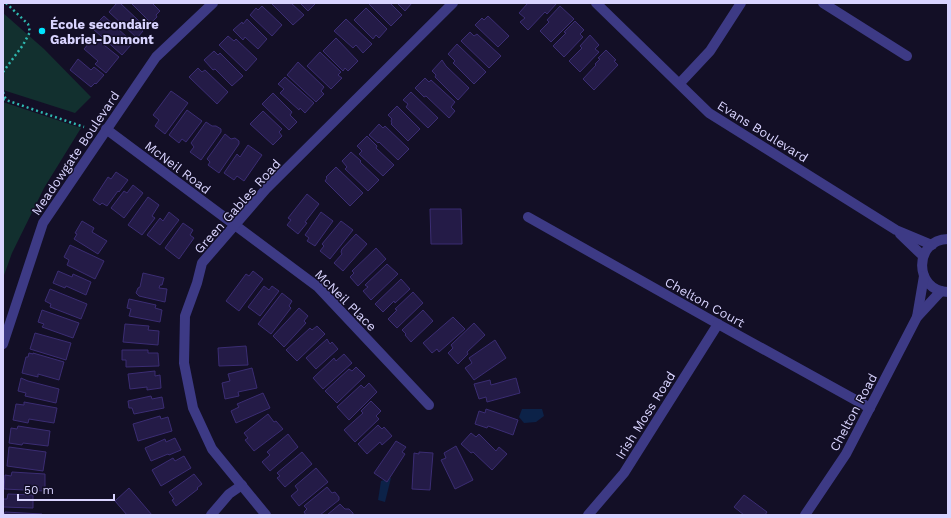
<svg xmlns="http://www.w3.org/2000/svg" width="951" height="518" font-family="'Work Sans',sans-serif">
	<rect width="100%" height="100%" fill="#130f26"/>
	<g fill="#12302f">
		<polygon points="3,13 44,49 91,97 75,113 3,90"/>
		<polygon points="3,102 81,128 44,188 12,253 3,278"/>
	</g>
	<g fill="#0c2248">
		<polygon points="522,409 542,409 544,416 536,422 524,423 519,417"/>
		<polygon points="391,478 385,502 378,500 381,481"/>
	</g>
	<g fill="#241b47" stroke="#3b2d73">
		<polygon points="117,3 120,3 139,21 136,24 143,31 137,38 109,12"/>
		<polygon points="131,3 152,3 160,11 156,15 157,17 151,23"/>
		<polygon points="271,3 291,3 304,15 293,25"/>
		<polygon points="300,3 316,3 308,11"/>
		<polygon points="368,3 390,3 402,15 391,26"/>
		<polygon points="397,3 412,3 405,11"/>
		<polygon points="528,3 557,3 547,14 545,12 528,30 520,22 525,18 519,13"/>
		<polygon points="262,6 282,25 272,36 250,15 256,8 258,10"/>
		<polygon points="560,6 574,19 551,42 540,31 549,22 547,20"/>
		<polygon points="366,8 387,29 379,38 376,35 373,39 354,20"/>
		<polygon points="104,16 128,38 126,41 131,45 122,55 92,28"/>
		<polygon points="488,16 509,36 498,47 475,25 482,18 484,20"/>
		<polygon points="247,19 267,39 258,49 245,37 243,40 233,30 242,22 243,24"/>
		<polygon points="346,19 372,44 363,53 356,45 353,48 334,31"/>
		<polygon points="575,21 584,30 580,34 583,37 564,57 553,46 566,33 564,32"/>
		<polygon points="470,32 474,36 477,34 501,56 489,68 461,41"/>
		<polygon points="590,35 599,45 595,49 599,52 580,72 569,61 582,48 580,46"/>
		<polygon points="228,36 234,41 236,39 257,59 246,71 219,45"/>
		<polygon points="94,37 119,57 106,73 95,64 98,61 84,49"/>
		<polygon points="336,38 358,61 348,71 345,68 343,71 323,51"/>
		<polygon points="457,44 486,72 474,84 453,63 455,61 448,54"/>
		<polygon points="606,50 616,60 614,61 618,65 594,90 583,79 596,65 595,64 600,59 598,58"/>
		<polygon points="214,51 218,55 220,53 243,76 232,86 215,69 213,70 204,60"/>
		<polygon points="320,52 341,72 338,75 342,78 331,89 307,66"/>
		<polygon points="78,59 91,70 94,67 104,75 96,84 95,83 91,87 70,70"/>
		<polygon points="442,60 446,66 469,88 458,100 435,77 436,75 432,71"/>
		<polygon points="298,62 324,87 321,91 324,94 316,102 287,75"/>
		<polygon points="198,68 202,72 205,70 228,92 217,104 189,77"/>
		<polygon points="285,77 314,103 305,113 300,108 299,110 280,93 284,89 278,84"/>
		<polygon points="425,78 429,82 431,80 455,102 451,107 455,111 449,118 426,96 424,97 415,88"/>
		<polygon points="171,91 188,103 165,134 155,126 159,120 153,115"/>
		<polygon points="411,92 438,118 428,128 406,107 408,104 403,100"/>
		<polygon points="273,93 292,112 290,115 297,122 289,130 262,104"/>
		<polygon points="397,106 420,129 408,141 391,124 392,123 391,121 392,119 388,115"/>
		<polygon points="187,110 202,121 186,142 182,139 179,143 169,135"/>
		<polygon points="263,111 282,129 279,132 282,136 273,145 250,124"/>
		<polygon points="206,122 212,126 216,126 221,129 221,132 201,160 190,152 194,147 191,143"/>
		<polygon points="379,124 383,128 385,126 409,149 398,160 379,142 378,143 369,135"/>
		<polygon points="225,134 231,139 235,138 239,141 239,144 219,173 208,165 210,162 207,159"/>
		<polygon points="367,136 377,146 376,148 394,165 383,176 359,154 362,151 357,146"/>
		<polygon points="248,145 262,155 244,181 237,176 234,180 224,173 237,154 240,157"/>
		<polygon points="351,152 361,161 360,162 379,180 368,191 345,169 347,167 342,161"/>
		<polygon points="336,167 363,193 350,206 325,181 327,178 326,177"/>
		<polygon points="116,172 128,180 119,192 118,191 107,206 102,203 100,205 93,200 108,177 111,179"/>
		<polygon points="133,185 143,193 124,218 111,208 124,191 127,193"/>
		<polygon points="307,194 319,204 305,222 307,223 298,234 287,225 291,220 288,218"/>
		<polygon points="148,197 159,205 152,216 155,218 142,235 128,225"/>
		<polygon points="430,209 461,209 462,244 431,244"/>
		<polygon points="169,212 179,220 160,245 147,235 160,218 163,221"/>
		<polygon points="321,212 333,221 315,246 307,241 309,238 305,235"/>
		<polygon points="82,221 94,228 92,232 107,241 98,254 74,239 77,234 75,233"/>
		<polygon points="341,221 353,230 330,259 320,251 324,246 322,244"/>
		<polygon points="183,223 193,230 190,235 194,238 179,259 165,248"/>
		<polygon points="356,234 367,244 343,271 334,263 342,254 341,252 342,249"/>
		<polygon points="70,245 104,261 95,279 67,265 69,260 64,257"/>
		<polygon points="376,248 386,259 358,286 350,277 354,273 352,271"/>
		<polygon points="387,264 398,274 371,300 363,291 368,287 365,285"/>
		<polygon points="58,271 72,277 73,274 91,282 86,295 66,286 65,288 53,283"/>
		<polygon points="253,271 263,279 239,311 226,301 246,274 249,276"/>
		<polygon points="143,273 164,278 162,285 160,285 159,288 167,289 165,302 139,296 136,293 138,288 140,287"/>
		<polygon points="401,279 410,289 395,303 394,301 383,312 375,304"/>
		<polygon points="264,286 269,290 272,286 279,291 260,316 248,307"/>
		<polygon points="50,289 87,304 81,319 50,307 51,304 45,301"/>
		<polygon points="413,292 423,303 397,328 388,319 397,310 395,309"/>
		<polygon points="282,293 292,301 289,306 291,308 271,334 258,324"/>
		<polygon points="129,299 156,305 155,308 162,310 160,322 129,316 131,309 127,308"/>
		<polygon points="299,308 308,316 304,321 306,323 284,347 273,336"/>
		<polygon points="42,310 79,323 73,338 42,327 44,324 38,322"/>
		<polygon points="423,310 433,321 411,342 405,335 406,334 402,330"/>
		<polygon points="453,317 465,329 439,352 437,349 432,353 423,343"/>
		<polygon points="474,323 485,335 467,352 468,354 458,364 448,353 453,348 451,345"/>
		<polygon points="125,324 149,326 148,330 159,331 158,345 123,342"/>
		<polygon points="317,326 325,334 297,361 286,350 310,328 312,330"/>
		<polygon points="35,333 71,343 66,360 30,349"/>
		<polygon points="327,339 330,344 332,342 338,349 316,369 306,358"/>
		<polygon points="495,340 506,358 474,380 465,368 472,363 469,358"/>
		<polygon points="246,346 248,365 219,366 218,348"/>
		<polygon points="122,350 148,350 148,353 158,353 159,366 126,367 126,360 122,360"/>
		<polygon points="29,353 33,354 33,353 64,362 59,380 38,374 38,377 22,373 26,357 28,357"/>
		<polygon points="344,354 352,363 323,389 313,378 334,358 336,361"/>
		<polygon points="356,367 365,376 337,403 325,391 349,369 352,371"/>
		<polygon points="252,368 257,388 238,392 239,396 225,399 222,383 230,381 228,374"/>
		<polygon points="155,371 155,376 160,375 161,388 147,390 147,387 130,389 128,374"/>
		<polygon points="21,378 28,381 59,389 56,403 25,396 26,393 18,391"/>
		<polygon points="516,378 520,393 487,402 486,397 479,399 474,384 490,380 491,385"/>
		<polygon points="369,383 377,392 349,420 337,407 361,385 364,388"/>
		<polygon points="263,393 270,408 236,423 231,411 239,407 237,404"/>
		<polygon points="151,396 152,399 162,397 164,408 134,414 132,408 129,408 128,401"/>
		<polygon points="371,401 381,411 376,416 379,419 355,442 344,430 363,413 361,411"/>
		<polygon points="24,402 57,408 54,423 29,419 28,423 13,420 16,404 24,405"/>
		<polygon points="486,409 518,420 513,435 488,426 487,428 475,424 479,411 485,413"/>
		<polygon points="268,414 274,422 276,421 283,429 254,451 245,440 248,438 244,433"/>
		<polygon points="160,416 161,419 168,417 172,431 138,441 133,424"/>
		<polygon points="378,425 382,429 384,427 392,436 382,445 380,442 367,454 358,444"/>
		<polygon points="18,426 50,431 48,446 23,443 22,445 9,443 11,428 17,429"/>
		<polygon points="471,433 476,437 479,434 496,451 499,447 507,454 492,470 473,452 471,453 461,444"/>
		<polygon points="288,434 298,447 270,471 262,462 270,455 267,452"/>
		<polygon points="175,438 181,450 169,455 168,454 151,461 145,448 165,439 166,442"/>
		<polygon points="396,441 406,447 402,452 405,454 387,482 374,473"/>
		<polygon points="456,446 473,480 455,489 441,460 446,458 444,453"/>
		<polygon points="9,447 46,452 43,471 7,466"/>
		<polygon points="302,452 312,464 285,487 277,478 280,476 277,473"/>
		<polygon points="419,452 433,453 430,490 412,489 414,453 419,454"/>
		<polygon points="184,456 191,468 161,486 152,470 173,458 175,461"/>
		<polygon points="316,468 328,482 299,506 291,496 298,490 295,486"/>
		<polygon points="12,472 45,474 45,491 4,489 5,475 11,476"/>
		<polygon points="194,474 202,484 197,488 198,489 176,506 172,500 174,499 169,492"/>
		<polygon points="327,487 332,493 335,492 339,497 339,500 320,515 306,515 304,512 307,509 304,506"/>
		<polygon points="129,488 152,515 127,515 115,501"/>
		<polygon points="8,494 33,495 33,508 3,507 3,499 7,499"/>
		<polygon points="744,495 767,512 765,515 744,515 734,507"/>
		<polygon points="340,504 345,509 349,509 353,513 353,515 327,515"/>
		<polygon points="5,512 42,514 42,515 4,515"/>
	</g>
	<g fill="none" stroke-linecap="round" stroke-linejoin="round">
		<g stroke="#2fb8b0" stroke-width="2.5" stroke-dasharray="2 3" stroke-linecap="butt">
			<polyline points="3,72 23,45 30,32 28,24 6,3"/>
			<polyline points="3,92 6,100"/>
			<polyline points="3,99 84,127"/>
		</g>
		<g stroke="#3d3a85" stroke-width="10">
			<polyline points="823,3 907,56"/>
			<polyline points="680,83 710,51 741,3"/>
			<polyline points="106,129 318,287 429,405"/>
			<polyline points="528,217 718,324 870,408"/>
			<polyline points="211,515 229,494 242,485"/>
			<polyline points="266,515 212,449 193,408 184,363 185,316 197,283 202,263 266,189 453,3"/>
			<polyline points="588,515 624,473 718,324"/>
		</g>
		<g stroke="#3d3a85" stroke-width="10">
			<polyline points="596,3 709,113 896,230 932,245"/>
			<polyline points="900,234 923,256"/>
			<path d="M948,239c-35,1 -34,52 0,53"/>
			<polyline points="917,317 924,276"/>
			<polyline points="3,344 43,223 156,57 213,3"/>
			<polyline points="805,515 846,454 917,317 941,291"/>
		</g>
	</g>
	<circle fill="#00e5ff" stroke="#130f26" stroke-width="1.5" cx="42" cy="31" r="4"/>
	<g text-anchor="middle" stroke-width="3" stroke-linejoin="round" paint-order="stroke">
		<g font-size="13" font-weight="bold" fill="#d9d4ff" stroke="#130f26" text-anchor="start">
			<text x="50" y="29">École secondaire<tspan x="50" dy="15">Gabriel-Dumont</tspan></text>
		</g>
		<g font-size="13" fill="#d9d4ff" stroke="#130f26">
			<text transform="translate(763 131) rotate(32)" y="5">Evans Boulevard</text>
			<text transform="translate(75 153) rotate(-56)" y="5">Meadowgate Boulevard</text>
			<text transform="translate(178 167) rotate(37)" y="5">McNeil Road</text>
			<text transform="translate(237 206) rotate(-48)" y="5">Green Gables Road</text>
			<text transform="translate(346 300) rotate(45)" y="5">McNeil Place</text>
			<text transform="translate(705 302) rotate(29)" y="5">Chelton Court</text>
			<text transform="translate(853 412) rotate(-62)" y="5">Chelton Road</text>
			<text transform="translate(645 415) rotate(-58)" y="5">Irish Moss Road</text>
		</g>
	</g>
	<rect width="951" height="518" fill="none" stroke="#d9d4ff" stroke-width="8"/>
	<path d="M18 494v6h96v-6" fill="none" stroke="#d9d4ff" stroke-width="2"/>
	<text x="24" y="494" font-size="12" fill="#d9d4ff" stroke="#130f26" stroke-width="3" paint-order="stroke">50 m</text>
</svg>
